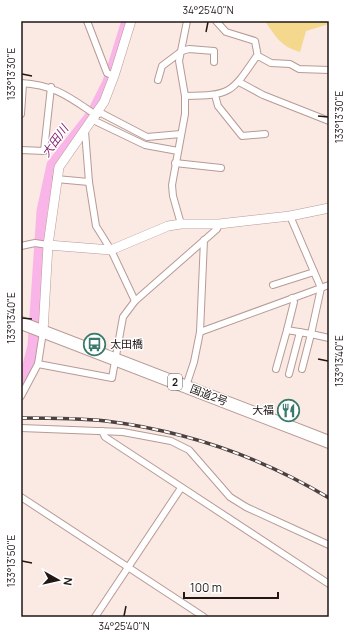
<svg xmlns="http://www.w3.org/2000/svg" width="350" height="638" font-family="Manrope,'Noto Sans JP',sans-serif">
	<rect width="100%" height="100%" fill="#fbe9e4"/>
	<path fill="#f3d88d" d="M265,21h64v3l-23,7 -6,21c-20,-6 -24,-15 -35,-31z"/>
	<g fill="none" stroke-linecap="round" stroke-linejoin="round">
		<polyline stroke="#fab5e8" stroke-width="11" points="21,381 28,365 33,346 42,211 52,165 92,114 108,82 127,21"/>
		<defs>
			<g id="street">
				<polyline points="87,21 107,73 114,76"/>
				<polyline points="216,21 226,32 255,41 258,57"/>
				<polyline points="158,80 162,66 182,51 189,49 214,51 214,62"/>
				<polyline points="239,82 263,95 329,121"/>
				<path d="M21,83c34,2 48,14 75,32l5,-2 46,24 34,-3"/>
				<polyline points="215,95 218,106 242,136 265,134"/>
				<path d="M185,96c45,-1 46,-2 71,-39h4l11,6 19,1 9,5 30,1"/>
				<polyline points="21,114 23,84"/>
				<polyline points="96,115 95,121 145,145 178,151"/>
				<polyline points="85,131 89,182 96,226 111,250 135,301"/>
				<polyline points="21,150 44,151 51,87"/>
				<polyline points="175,163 221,168"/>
				<polyline points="56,179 89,182"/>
				<polyline points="290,216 321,288 311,334 329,338"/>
				<polyline points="181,224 173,196 172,185 185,114 185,96 179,61 187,21"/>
				<polyline points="21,246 35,243 48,245"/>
				<polyline points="273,285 314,272"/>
				<polyline points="292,298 294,302 287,330 311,334 302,369"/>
				<polyline points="200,332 329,285"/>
				<polyline points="38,364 112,378 123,317 135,301 217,229 219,224"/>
				<polyline points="276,369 287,330"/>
				<polyline points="289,374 300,332"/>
				<polyline points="186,386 194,362 200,332 204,240"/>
				<polyline points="21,396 38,364 43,332"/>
				<polyline points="21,428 123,432 171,441 189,450 230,497 246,507 329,545"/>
				<polyline points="102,431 105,437 329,584"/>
				<polyline points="21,497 204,617"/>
				<polyline points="95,617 181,488"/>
			</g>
			<g id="secondary">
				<polyline points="48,245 111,250 168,226 181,224 219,224 290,216 329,208"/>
				<polyline points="43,332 48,245 59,167 104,102 114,76 131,21"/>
			</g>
			<polyline id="highway" points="21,323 329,442"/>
		</defs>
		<use href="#street" stroke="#b79b95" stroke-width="8"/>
		<use href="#secondary" stroke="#b79b95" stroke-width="10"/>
		<use href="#highway" stroke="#b79b95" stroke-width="14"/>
		<use href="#street" stroke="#fff" stroke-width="6"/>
		<use href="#secondary" stroke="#fff" stroke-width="9"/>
		<use href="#highway" stroke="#fff" stroke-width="12"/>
		<defs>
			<path id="rail" d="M21,418c28,0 57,0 85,3 79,10 155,36 223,77"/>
		</defs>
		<use href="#rail" stroke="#4c413e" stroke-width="3.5"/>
		<use href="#rail" stroke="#fff" stroke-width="2" stroke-dasharray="6" stroke-linecap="butt"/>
	</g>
	<path fill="none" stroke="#211715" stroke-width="1.5" d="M206,32l2,-10M22,74l10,2M318,116l10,1M22,318l10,1M318,359l10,2M22,561l10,2M124,616l2,-10"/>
	<defs>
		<symbol id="bus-ring" viewBox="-11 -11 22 22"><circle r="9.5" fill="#fff" stroke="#397a6b" stroke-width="1.5"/><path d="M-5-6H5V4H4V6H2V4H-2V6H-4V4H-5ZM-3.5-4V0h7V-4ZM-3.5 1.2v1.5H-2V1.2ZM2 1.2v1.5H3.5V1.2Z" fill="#397a6b"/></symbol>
		<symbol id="restaurant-ring" viewBox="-11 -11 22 22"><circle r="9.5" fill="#fff" stroke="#397a6b" stroke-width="1.5"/><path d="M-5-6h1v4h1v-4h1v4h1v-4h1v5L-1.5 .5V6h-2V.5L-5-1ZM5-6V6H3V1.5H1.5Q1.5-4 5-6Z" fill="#397a6b"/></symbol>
	</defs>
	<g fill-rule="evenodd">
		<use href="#bus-ring" x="82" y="332" width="25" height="25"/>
		<use href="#restaurant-ring" x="276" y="398" width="25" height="25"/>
	</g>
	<g text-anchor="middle" stroke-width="3" stroke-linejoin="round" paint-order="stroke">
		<rect fill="#fff" stroke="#645d5b" stroke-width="1" x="168" y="374" width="14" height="16" rx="3"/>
		<g font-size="10" font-weight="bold" fill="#211715">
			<text x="175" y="386">2</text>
		</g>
		<g font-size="11" fill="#211715" stroke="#fff" text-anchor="start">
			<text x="110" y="348">太田橋</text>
			<text x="274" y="414" text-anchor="end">大福</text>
		</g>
		<g font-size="11" fill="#211715" stroke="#fff">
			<text transform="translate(209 395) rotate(21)" y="4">国道2号</text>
		</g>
		<g font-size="12" font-style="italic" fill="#872575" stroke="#fff">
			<text transform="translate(55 141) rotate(-54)" y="4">大田川</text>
		</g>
	</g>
	<rect width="350" height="638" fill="none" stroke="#ffffff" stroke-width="44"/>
	<g transform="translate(58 580) rotate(98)" stroke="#ffffff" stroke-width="3" paint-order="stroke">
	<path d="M0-3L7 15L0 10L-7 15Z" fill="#211715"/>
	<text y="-6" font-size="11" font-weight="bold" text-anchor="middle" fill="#211715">N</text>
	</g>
	<path d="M184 592v6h94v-6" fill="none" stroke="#211715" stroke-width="2"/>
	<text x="190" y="592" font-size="12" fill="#211715" stroke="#ffffff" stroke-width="3" paint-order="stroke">100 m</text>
	<rect x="22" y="22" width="306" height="594" fill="none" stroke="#211715" stroke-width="1.5"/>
	<g font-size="10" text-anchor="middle" fill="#211715">
		<text x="208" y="14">34°25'40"N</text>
		<text transform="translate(11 74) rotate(-90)" y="4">133°13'30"E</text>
		<text transform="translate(339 117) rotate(-90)" y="4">133°13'30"E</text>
		<text transform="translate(11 318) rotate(-90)" y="4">133°13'40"E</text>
		<text transform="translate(339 361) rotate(-90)" y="4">133°13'40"E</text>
		<text transform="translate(11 561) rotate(-90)" y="4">133°13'50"E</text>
		<text x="124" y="630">34°25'40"N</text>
	</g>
</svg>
